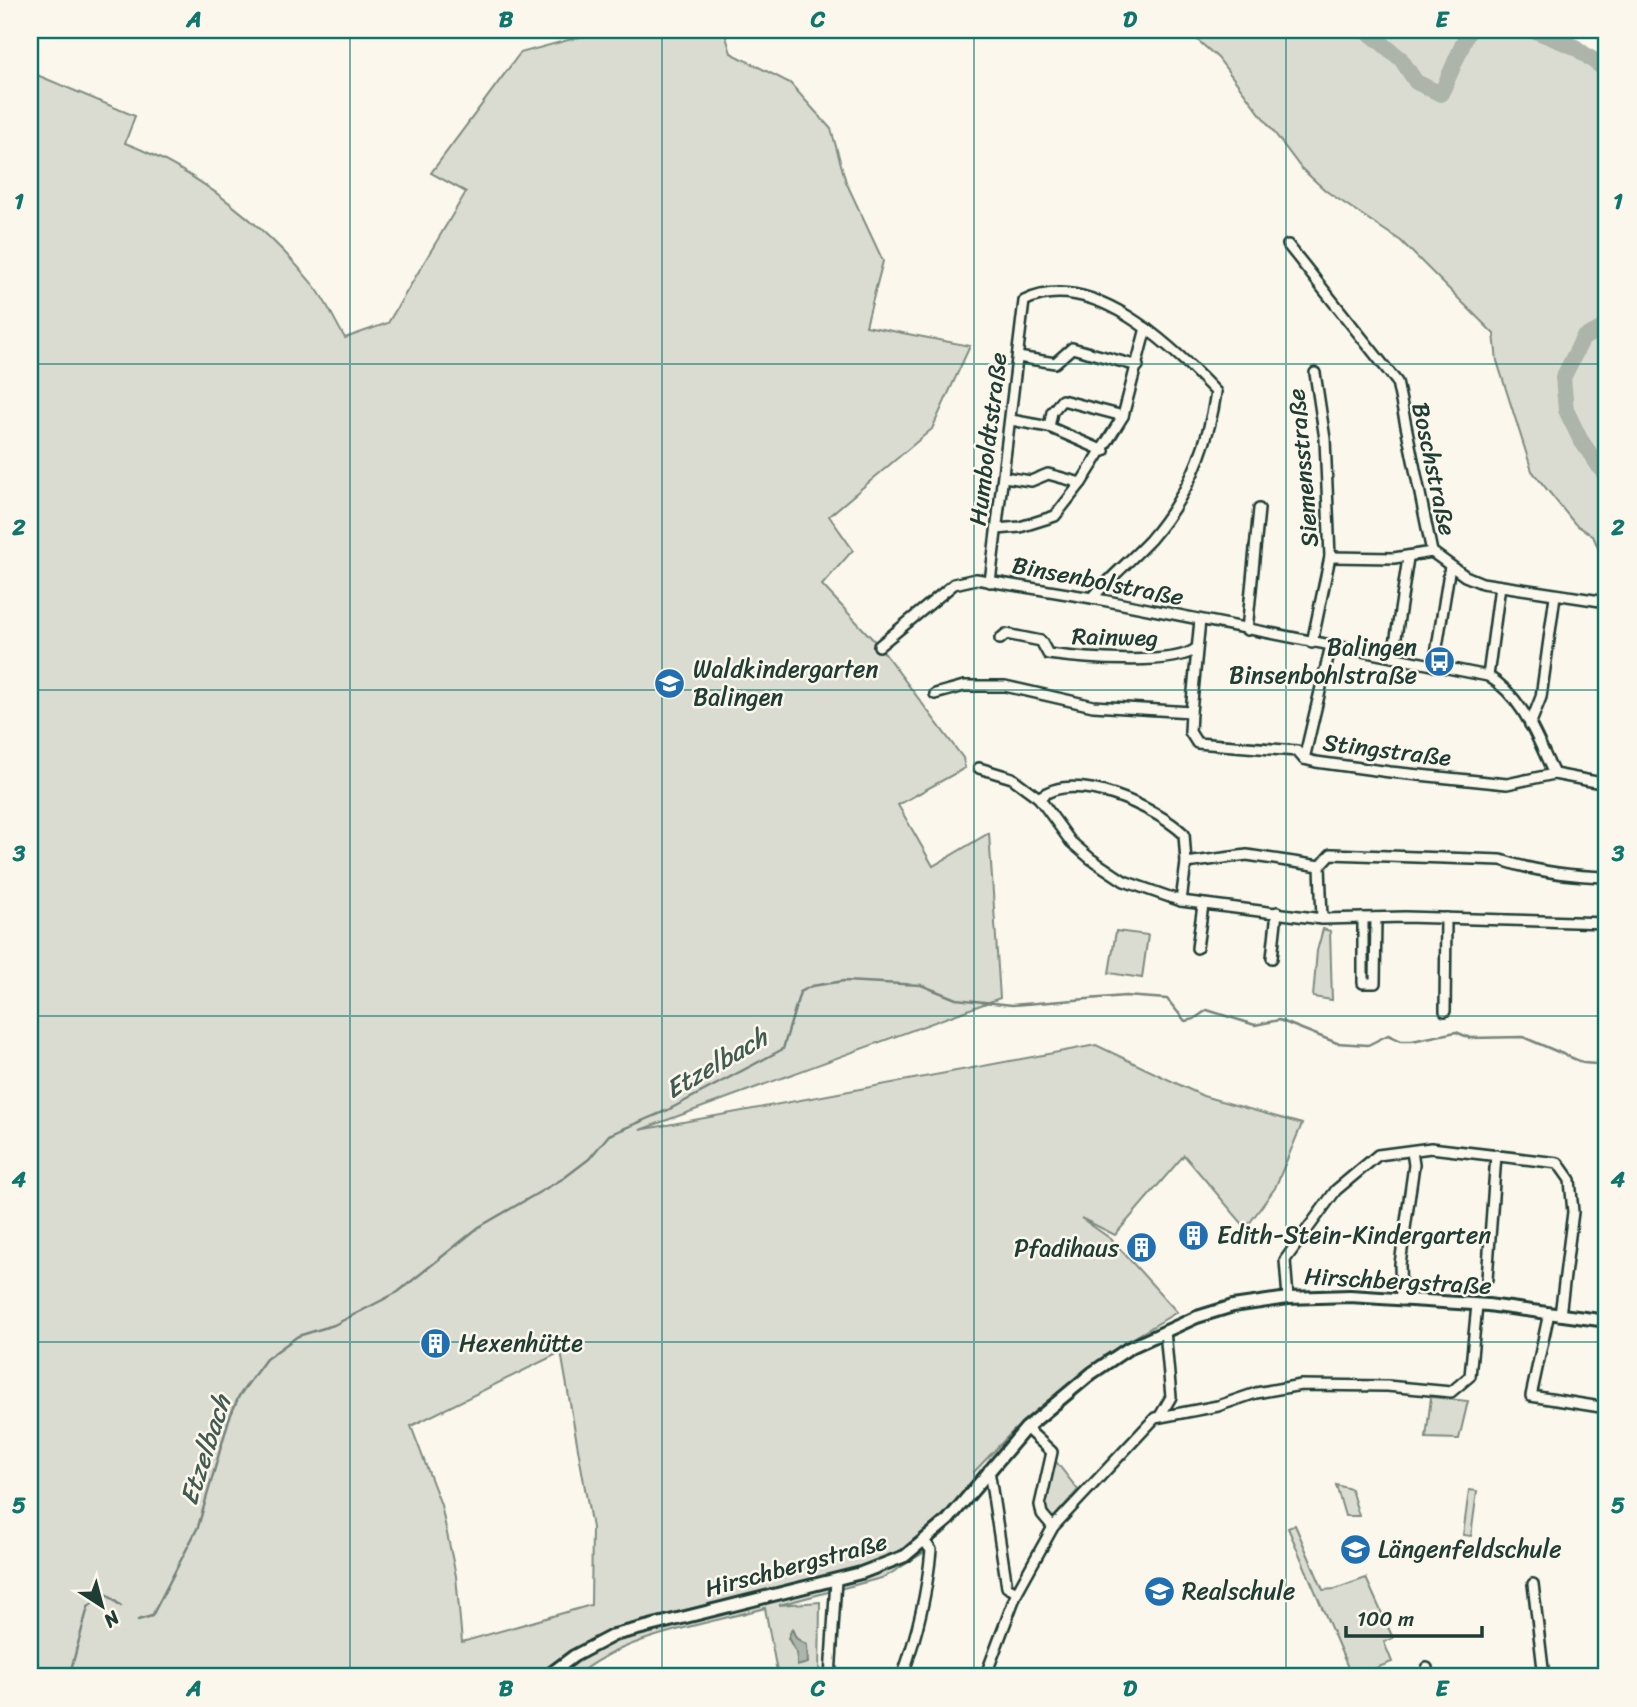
<svg xmlns="http://www.w3.org/2000/svg" width="1637" height="1707" font-family="Sriracha,sans-serif">
	<rect width="100%" height="100%" fill="#fbf7ec"/>
	<filter id="ink" filterUnits="userSpaceOnUse"><feTurbulence type="fractalNoise" baseFrequency=".0143" numOctaves="2"/><feDisplacementMap in="SourceGraphic" scale="14" xChannelSelector="R" yChannelSelector="G"/><feConvolveMatrix kernelMatrix="1 2 1 2 8 2 1 2 1" color-interpolation-filters="sRGB"/></filter>
	<g filter="url(#ink)">
		<g fill="#dbdcd1" stroke="#7d8c82" stroke-width="2" fill-rule="evenodd">
			<path d="M605,30h119l7,23 59,30 41,46 15,53 37,79 -17,65 104,20 -38,83 -103,87 24,34 -31,35 57,61 84,112 2,10 -67,37 35,61 56,-33 11,165 -360,132 456,-85 107,51 99,28 -27,64 -29,40 -62,-73 -69,80 -34,-17 30,21 66,73 -72,43 -93,77 -38,40 -1,23 -50,58 -38,24 -106,28 41,-3 -1,75h-41l-13,-69c-58,16 -145,28 -190,69h-545v-1605l105,44 -10,27c72,27 142,84 190,144 12,15 20,35 30,51l43,-15 78,-131 -35,-19 89,-120zM561,1352l31,176 -1,77 -129,37 -6,-66 -15,-71 -30,-79z"/>
			<polygon points="1186,30 1557,30 1607,60 1607,568 1593,536 1575,524 1532,471 1497,361 1494,334 1401,241 1326,191 1301,168 1218,58"/>
			<polygon points="1323,929 1330,931 1332,1000 1313,997 1317,951"/>
			<polygon points="1116,931 1148,935 1142,978 1109,973"/>
			<polygon points="1431,1397 1468,1401 1459,1439 1426,1438"/>
			<polygon points="1054,1459 1078,1490 1054,1517 1049,1517 1043,1506"/>
			<polygon points="1336,1485 1351,1489 1359,1516 1345,1516"/>
			<polygon points="1469,1490 1477,1491 1471,1536 1463,1535"/>
			<polygon points="1295,1525 1323,1590 1335,1589 1366,1578 1393,1638 1384,1642 1392,1662 1352,1677 1288,1528"/>
		</g>
		<polygon fill="#adb4aa" stroke="#74847b" stroke-width="2" points="792,1629 796,1638 807,1645 808,1663 797,1666 797,1654 788,1638"/>
		<g fill="none" stroke-linecap="round" stroke-linejoin="round">
			<g stroke="#74847b" stroke-width="2.5">
				<polyline points="138,1620 152,1616 198,1527 229,1419 239,1396 266,1359 298,1336 334,1325 398,1292 479,1227 564,1178 589,1159 609,1135 668,1110 783,1049 800,992 812,986 844,981 921,985 956,999 1012,1005 1125,996 1167,999 1185,1021 1194,1019 1207,1010 1255,1025 1279,1020 1337,1043 1368,1045 1388,1035 1401,1041 1412,1041 1456,1032 1470,1038 1523,1037 1584,1063 1607,1065"/>
				<polyline points="69,1677 88,1607 105,1593 121,1606"/>
			</g>
			<g stroke="#adb4aa" stroke-width="16">
				<polyline points="1366,30 1401,59 1416,82 1441,94 1469,30"/>
				<polyline points="1533,30 1575,47 1607,71"/>
				<polyline points="1607,326 1583,338 1563,378 1566,410 1580,439 1607,478"/>
			</g>
			<defs>
				<g id="minor">
					<polyline points="1288,245 1397,382 1432,552 1465,576 1482,583 1607,602"/>
					<polyline points="1018,357 1055,363 1072,348 1138,366"/>
					<polyline points="1011,420 1049,427 1104,451"/>
					<polyline points="1049,427 1052,412 1062,400 1123,416"/>
					<polyline points="1004,477 1031,481 1048,474 1081,483"/>
					<polyline points="997,529 1020,527 1055,516 1081,483 1123,416 1146,328"/>
					<polyline points="1330,557 1394,558 1432,552"/>
					<path d="M990,582l34,-281c68,-33 148,45 192,91 -8,56 -29,105 -66,148 -19,20 -40,38 -58,58"/>
					<polyline points="1247,630 1259,509"/>
					<path d="M1000,639l6,-5 35,7 7,13c30,4 127,13 149,-6"/>
					<polyline points="1312,643 1330,557 1325,439 1315,373"/>
					<path d="M879,646l75,-62 22,-5 116,19 396,78c36,22 48,61 66,98"/>
					<polyline points="1393,657 1408,558"/>
					<polyline points="1434,666 1450,566"/>
					<polyline points="1488,676 1500,586"/>
					<polyline points="935,694 964,686 1005,686 1093,706 1191,712 1190,732 1197,743 1297,751 1304,759 1316,762 1390,772 1507,784 1554,774 1607,784"/>
					<polyline points="1191,712 1200,620"/>
					<polyline points="1530,725 1541,697 1555,596"/>
					<polyline points="1304,759 1331,645"/>
					<polyline points="979,768 1012,778 1039,798"/>
					<path d="M1320,866l11,-12 170,6c35,12 70,16 106,17"/>
					<polyline points="1181,901 1186,863"/>
					<polyline points="1363,918 1363,983 1375,983 1376,918"/>
					<path d="M1322,919l-2,-53 -73,-11 -61,8 -2,-29c-28,-26 -110,-66 -145,-36l32,44 20,17 33,22 57,20 141,18 83,-2 202,6"/>
					<polyline points="1197,948 1203,905"/>
					<polyline points="1272,958 1277,912"/>
					<polyline points="1445,1011 1446,918"/>
					<polyline points="1487,1279 1496,1155"/>
					<polyline points="1288,1298 1285,1260 1336,1190 1378,1155 1431,1148 1558,1163 1570,1180 1573,1212 1560,1315"/>
					<polyline points="1401,1300 1400,1264 1414,1165 1412,1151"/>
					<polyline points="1549,1313 1531,1396 1607,1408"/>
					<polyline points="1160,1416 1171,1397 1165,1331"/>
					<polyline points="1026,1428 1052,1452 1040,1505 1042,1514 1053,1527"/>
					<polyline points="989,1470 1007,1587 1017,1592"/>
					<polyline points="1533,1584 1544,1677"/>
					<polyline points="1427,1668 1428,1677"/>
					<polyline points="830,1677 836,1580"/>
					<path d="M902,1677c15,-42 25,-82 29,-127l-6,-8"/>
					<polyline points="985,1677 1017,1592 1053,1527 1155,1418 1218,1406 1256,1393 1301,1385 1387,1386 1451,1392 1470,1376 1477,1305"/>
				</g>
				<polyline id="tertiary" points="546,1677 574,1656 614,1635 861,1573 905,1556 948,1520 1026,1428 1092,1373 1129,1348 1197,1317 1233,1306 1288,1298 1350,1296 1488,1305 1607,1321"/>
			</defs>
			<use href="#minor" stroke="#1f3d34" stroke-width="14"/>
			<use href="#tertiary" stroke="#1f3d34" stroke-width="16"/>
			<use href="#minor" stroke="#fbf7ec" stroke-width="9"/>
			<use href="#tertiary" stroke="#fbf7ec" stroke-width="10"/>
		</g>
	</g>
	<path fill="none" stroke="#0f766e" stroke-width="2" stroke-opacity="0.55" d="M350,30v1647M662,30v1647M974,30v1647M1286,30v1647M30,364h1577M30,690h1577M30,1016h1577M30,1342h1577"/>
	<defs>
		<symbol id="bus-disc" viewBox="-11 -11 22 22"><circle r="9.5" fill="#1f6fb2" stroke="#fbf7ec"/><path d="M-5-6H5V4H4V6H2V4H-2V6H-4V4H-5ZM-3.5-4V0h7V-4ZM-3.5 1.2v1.5H-2V1.2ZM2 1.2v1.5H3.5V1.2Z" fill="#fff"/></symbol>
		<symbol id="school-disc" viewBox="-11 -11 22 22"><circle r="9.5" fill="#1f6fb2" stroke="#fbf7ec"/><path d="M0-5L7-2L0 1L-7-2ZM-4 1L0 2.5L4 1V4Q0 6-4 4Z" fill="#fff"/></symbol>
		<symbol id="building-disc" viewBox="-11 -11 22 22"><circle r="9.5" fill="#1f6fb2" stroke="#fbf7ec"/><path d="M-4-6H4V6H1V3H-1V6H-4ZM-2.5-4.3h1.7v1.8h-1.7ZM.8-4.3h1.7v1.8H.8ZM-2.5-1h1.7V.8h-1.7ZM.8-1h1.7V.8H.8Z" fill="#fff"/></symbol>
	</defs>
	<g fill-rule="evenodd">
		<use href="#bus-disc" x="1422" y="644" width="35" height="35"/>
		<use href="#school-disc" x="652" y="666" width="35" height="35"/>
		<use href="#building-disc" x="1176" y="1218" width="35" height="35"/>
		<use href="#building-disc" x="1124" y="1230" width="35" height="35"/>
		<use href="#building-disc" x="418" y="1326" width="35" height="35"/>
		<use href="#school-disc" x="1338" y="1532" width="35" height="35"/>
		<use href="#school-disc" x="1142" y="1574" width="35" height="35"/>
	</g>
	<g text-anchor="middle" stroke-width="5" stroke-linejoin="round" paint-order="stroke">
		<g font-size="24" fill="#1f3d34" stroke="#fbf7ec">
			<text transform="translate(988 439) rotate(-83)" y="8">Humboldtstraße</text>
			<text transform="translate(1303 468) rotate(-95)" y="8">Siemensstraße</text>
			<text transform="translate(1434 469) rotate(78)" y="8">Boschstraße</text>
			<text transform="translate(1098 581) rotate(11)" y="8">Binsenbolstraße</text>
			<text transform="translate(1115 637) rotate(1)" y="8">Rainweg</text>
			<text transform="translate(1387 750) rotate(7)" y="8">Stingstraße</text>
			<text transform="translate(1398 1281) rotate(3)" y="8">Hirschbergstraße</text>
			<text transform="translate(796 1565) rotate(-15)" y="8">Hirschbergstraße</text>
		</g>
		<g font-size="24" fill="#1f3d34" stroke="#fbf7ec" text-anchor="start">
			<text x="1417" y="655" text-anchor="end">Balingen<tspan x="1417" dy="28">Binsenbohlstraße</tspan></text>
			<text x="693" y="677">Waldkindergarten<tspan x="693" dy="28">Balingen</tspan></text>
			<text x="1217" y="1243">Edith-Stein-Kindergarten</text>
			<text x="1119" y="1256" text-anchor="end">Pfadihaus</text>
			<text x="459" y="1351">Hexenhütte</text>
			<text x="1378" y="1557">Längenfeldschule</text>
			<text x="1182" y="1599">Realschule</text>
		</g>
		<g font-size="26" font-style="italic" fill="#425b52" stroke="#fbf7ec">
			<text transform="translate(716 1063) rotate(-30)" y="9">Etzelbach</text>
			<text transform="translate(205 1450) rotate(-72)" y="9">Etzelbach</text>
		</g>
	</g>
	<rect width="1637" height="1707" fill="none" stroke="#fbf7ec" stroke-width="77"/>
	<g transform="translate(102 1606) rotate(144)" stroke="#fbf7ec" stroke-width="5" paint-order="stroke">
	<path d="M0-5L12 26L0 18L-12 26Z" fill="#1f3d34"/>
	<text y="-10" font-size="19" font-weight="bold" text-anchor="middle" fill="#1f3d34">N</text>
	</g>
	<path d="M1346 1626v10h136v-10" fill="none" stroke="#1f3d34" stroke-width="3.5"/>
	<text x="1357" y="1626" font-size="21" fill="#1f3d34" stroke="#fbf7ec" stroke-width="5" paint-order="stroke">100 m</text>
	<rect x="38" y="38" width="1560" height="1630" fill="none" stroke="#0f766e" stroke-width="2.5"/>
	<g font-size="23" text-anchor="middle" font-weight="bold" fill="#0f766e">
		<text x="194" y="27">A</text>
		<text x="506" y="27">B</text>
		<text x="818" y="27">C</text>
		<text x="1130" y="27">D</text>
		<text x="1442" y="27">E</text>
		<text x="19" y="209">1</text>
		<text x="1618" y="209">1</text>
		<text x="19" y="535">2</text>
		<text x="1618" y="535">2</text>
		<text x="19" y="861">3</text>
		<text x="1618" y="861">3</text>
		<text x="19" y="1187">4</text>
		<text x="1618" y="1187">4</text>
		<text x="19" y="1513">5</text>
		<text x="1618" y="1513">5</text>
		<text x="194" y="1696">A</text>
		<text x="506" y="1696">B</text>
		<text x="818" y="1696">C</text>
		<text x="1130" y="1696">D</text>
		<text x="1442" y="1696">E</text>
	</g>
</svg>
